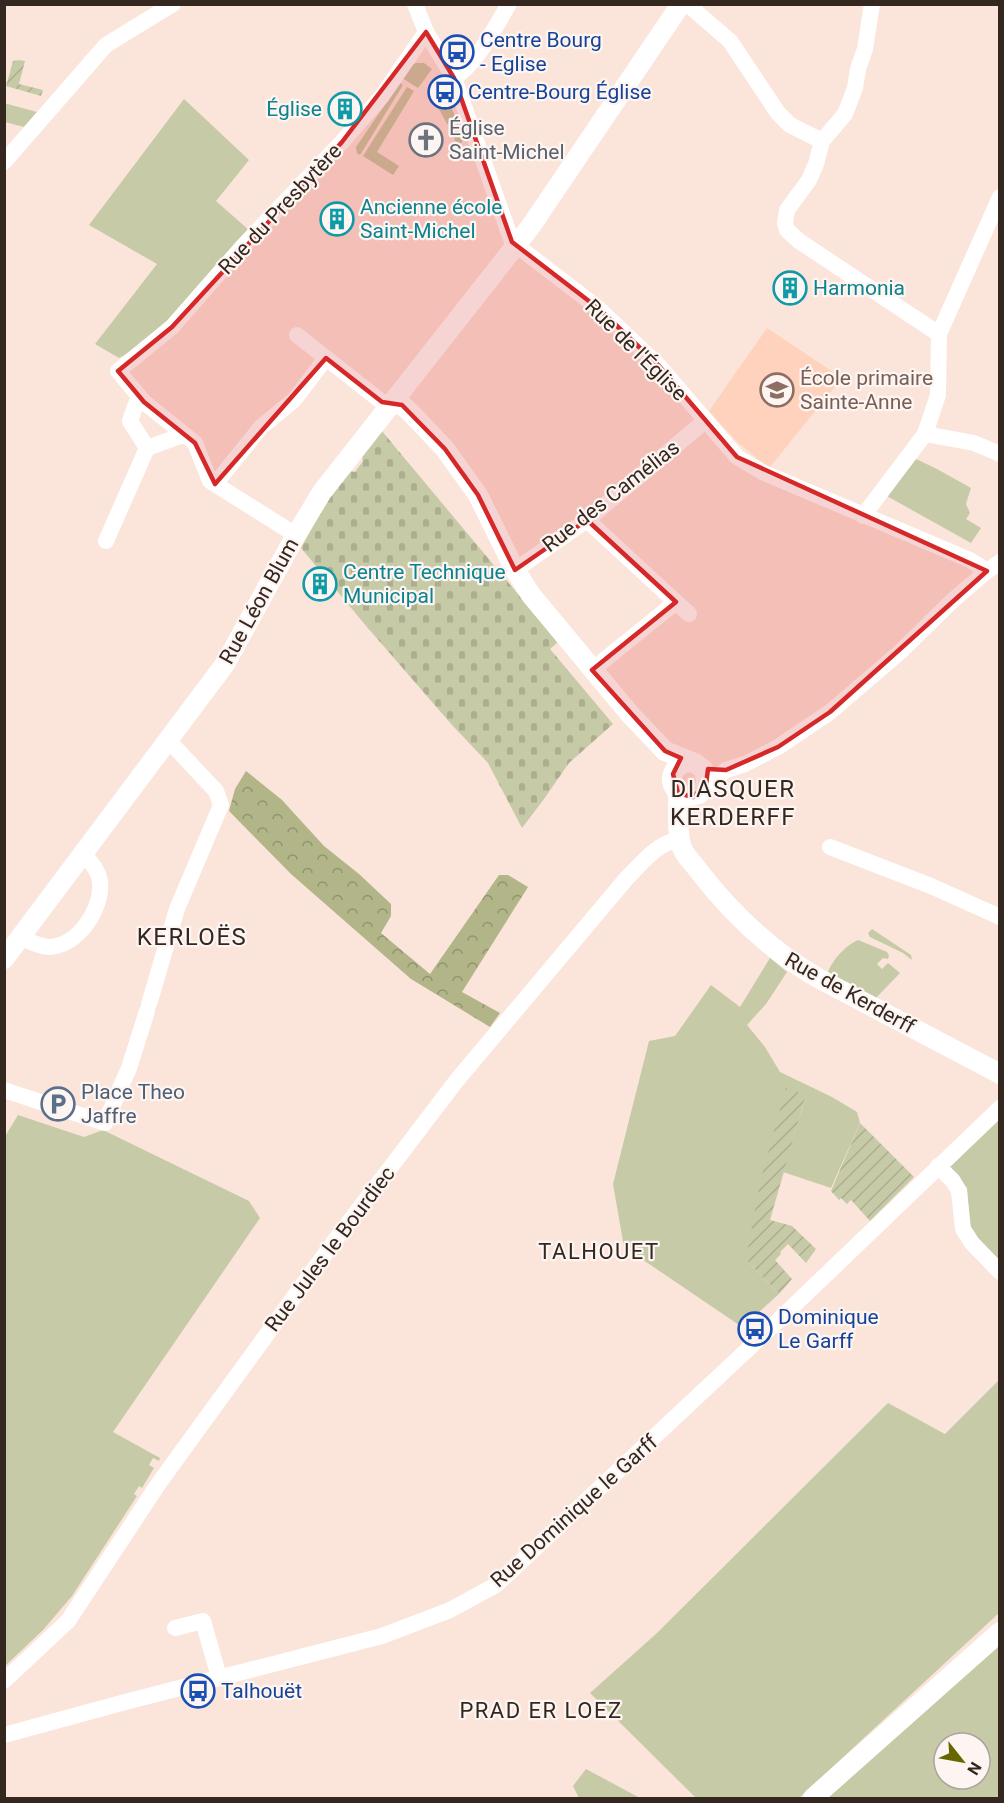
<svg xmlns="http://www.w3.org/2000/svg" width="1004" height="1803" font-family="Roboto,sans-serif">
	<defs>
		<pattern id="forest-crowns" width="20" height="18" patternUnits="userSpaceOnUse" patternTransform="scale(1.5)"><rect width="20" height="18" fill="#b1b587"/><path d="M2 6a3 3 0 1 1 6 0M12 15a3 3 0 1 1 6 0" fill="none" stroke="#91936e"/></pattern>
		<pattern id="cemetery-stones" width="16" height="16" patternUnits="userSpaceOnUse" patternTransform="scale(1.5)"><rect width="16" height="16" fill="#c7caa7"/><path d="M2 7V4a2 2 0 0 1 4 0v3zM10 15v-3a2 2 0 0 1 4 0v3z" fill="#acae8f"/></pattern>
		<pattern id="garden-furrows" width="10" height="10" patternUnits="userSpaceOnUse" patternTransform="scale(1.5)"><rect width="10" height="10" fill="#c7caa7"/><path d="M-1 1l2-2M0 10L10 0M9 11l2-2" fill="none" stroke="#acae8f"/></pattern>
	</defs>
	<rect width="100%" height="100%" fill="#fbe5da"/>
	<polygon fill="#fed2bc" points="767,328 842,378 770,467 760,461 737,442 709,411"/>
	<g fill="#c7caa7" fill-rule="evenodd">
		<polygon points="416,63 424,63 432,69 418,88 402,78 409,67"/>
		<polygon points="437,78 457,120 447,124 433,98 427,94"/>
		<polygon points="400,83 403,85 360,155 357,153 356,147"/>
		<polygon points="407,87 414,91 377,152 399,166 393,175 363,156"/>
		<polygon points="184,99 249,160 216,201 250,231 151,341 119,358 95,344 157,264 89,225"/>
		<polygon points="4,103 37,112 24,127 5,122"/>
		<polygon points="458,124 465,138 458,147 450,129"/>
		<polygon points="914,458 937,469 971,488 966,504 970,513 966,519 981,528 971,543 885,495"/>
		<polygon points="872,929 911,955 912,960 903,953 870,937 868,933"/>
		<path d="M858,940l29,12 2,4 -1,3 -5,-1 -6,6 5,5 6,-6 12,10 -25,26 -45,-24 -2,-3c5,-13 18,-27 30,-32z"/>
		<polygon points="770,958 787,972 766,1004 747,1025 765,1047 780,1072 832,1097 857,1112 860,1123 831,1188 783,1172 806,1096 746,1260 779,1294 742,1327 624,1247 613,1184 649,1041 675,1036 711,985 740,1007"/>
		<polygon points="18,1115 84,1137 103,1130 249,1201 260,1218 113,1432 160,1458 159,1461 153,1458 149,1465 154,1468 142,1488 139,1486 134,1494 137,1496 72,1596 43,1630 5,1666 4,1138"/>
		<polygon points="999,1119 999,1263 983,1247 970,1226 967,1188 947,1167"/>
		<polygon points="999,1380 999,1613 799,1798 696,1798 590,1693 657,1633 888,1403 945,1434"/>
		<path d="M999,1640v158h-176zM944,1743h36v36h-36z"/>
		<polygon points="586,1769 640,1798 579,1798 573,1786"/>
	</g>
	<polygon fill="url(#forest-crowns)" points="246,771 282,800 324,846 359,874 391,904 391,916 381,933 430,974 499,875 508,875 528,887 462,992 500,1013 490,1027 411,979 291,874 229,811 235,789"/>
	<polygon fill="url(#cemetery-stones)" points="381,430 558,642 550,649 613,724 569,763 544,799 522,828 488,763 452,725 367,627 301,548 329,497 350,471 355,472 363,461 362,456"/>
	<g fill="url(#garden-furrows)">
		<polygon points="19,60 25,61 19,84 43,90 41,96 6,86 13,61"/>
		<polygon points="786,1088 806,1095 770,1220 792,1226 816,1249 806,1263 788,1244 780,1252 781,1254 775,1260 792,1279 779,1294 746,1260 760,1182"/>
		<polygon points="860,1123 914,1177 870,1221 851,1200 847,1204 841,1198 839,1200 831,1191"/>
	</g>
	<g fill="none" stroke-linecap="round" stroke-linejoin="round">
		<g stroke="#fff" stroke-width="16">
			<polyline points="415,4 426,32 454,78 512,242 598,308 659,366 737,457 762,472 970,560 987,571"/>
			<polyline points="687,4 730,41 778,113 790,125 822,141"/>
			<polyline points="872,4 865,49 858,69 855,88 845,114 822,141 816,164 809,180 787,210 785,223 787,230 799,241 939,334"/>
			<path d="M454,78c24,-16 40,-49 55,-74"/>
			<polyline points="4,162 106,45 173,4"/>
			<polyline points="297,335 382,402 392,404"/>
			<polyline points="144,402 118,371 172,327 243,246 342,142 382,96 426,32"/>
			<polyline points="925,434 974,443 1000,454"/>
			<polyline points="183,435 147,448 130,421 136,404 144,402 195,443 210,481 296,535"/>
			<polyline points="215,484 261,427 294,400 326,358"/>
			<polyline points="863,516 925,434 938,395 939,334 1000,197"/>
			<polyline points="587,520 689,614"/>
			<polyline points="106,541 147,448"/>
			<polyline points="515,570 587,520 705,421"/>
			<polyline points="592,670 676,602"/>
			<polyline points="706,785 726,770 745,764 778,747 830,712 900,652 953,600 987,571 1000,562"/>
			<polyline points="830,847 931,886 1000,917"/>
			<path d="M19,937c10,4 21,10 31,10 29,-2 53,-39 50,-66 -2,-12 -10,-19 -17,-28"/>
			<polyline points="149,1004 177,909 221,805 216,791 169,741"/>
			<polyline points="4,1090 105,1123 129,1068 147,1011"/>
			<polyline points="938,1166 953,1181 959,1191 963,1229 972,1243 1000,1272"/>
			<polyline points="175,1628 203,1621 219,1677"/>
			<path d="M4,1681l64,-60 91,-138 177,-244 121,-159 169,-201c16,-16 30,-35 53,-40"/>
			<polyline points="4,1735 129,1701 382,1636 450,1610 496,1585 762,1336 1000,1108"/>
		</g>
		<g stroke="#fff" stroke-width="20">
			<path d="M392,404l10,1 9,8 34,36 33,46 37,75 16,25 98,118 36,38 30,12 8,6 3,10v6l-7,9 -12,3c-21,-7 -20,-32 3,-35"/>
			<path d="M678,793c1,17 -2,39 4,55 3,8 11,15 16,22 33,43 73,81 120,108l182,96"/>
			<polyline points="4,959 225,664 296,535 322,492 531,226 681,4"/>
			<polyline points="813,1798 1000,1632"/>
		</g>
	</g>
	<path fill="#d62828" fill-opacity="0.2" stroke="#d62828" stroke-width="4.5" stroke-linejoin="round" d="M426,32l28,46 58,164 86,66 61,58 78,91 250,114 -157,141 -52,35 -52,23 -18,-1 -2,16 -13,12 -15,-4 -5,-19 8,-16 -16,-7 -73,-81 84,-68 -89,-82 -72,50 -37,-75 -33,-46 -43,-44 -20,-3 -56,-44 -111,126 -20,-41 -51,-41 -26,-31 54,-44 170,-185z"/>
	<defs>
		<symbol id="bus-ring" viewBox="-11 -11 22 22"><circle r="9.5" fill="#fdf5f1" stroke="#1a4fb4" stroke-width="1.5"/><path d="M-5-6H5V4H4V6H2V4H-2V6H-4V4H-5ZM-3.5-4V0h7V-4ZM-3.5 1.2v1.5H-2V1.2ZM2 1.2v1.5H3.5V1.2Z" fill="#1a4fb4"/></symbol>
		<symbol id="building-ring" viewBox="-11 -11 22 22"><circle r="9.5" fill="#fdf5f1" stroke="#0f9aa8" stroke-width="1.5"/><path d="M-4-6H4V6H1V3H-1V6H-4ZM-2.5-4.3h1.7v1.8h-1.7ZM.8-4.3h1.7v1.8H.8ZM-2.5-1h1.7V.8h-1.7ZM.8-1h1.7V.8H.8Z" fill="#0f9aa8"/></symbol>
		<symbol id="church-ring" viewBox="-11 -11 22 22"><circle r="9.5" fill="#fdf5f1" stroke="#6b7280" stroke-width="1.5"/><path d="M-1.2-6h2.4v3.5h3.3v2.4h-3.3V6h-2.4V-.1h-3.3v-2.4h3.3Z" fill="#6b7280"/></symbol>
		<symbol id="school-ring" viewBox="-11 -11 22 22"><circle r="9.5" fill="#fdf5f1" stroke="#8d6e63" stroke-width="1.5"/><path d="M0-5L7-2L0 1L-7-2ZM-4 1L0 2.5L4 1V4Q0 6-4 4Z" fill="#8d6e63"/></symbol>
		<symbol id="parking-ring" viewBox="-11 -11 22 22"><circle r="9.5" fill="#fdf5f1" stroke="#5c6f8a" stroke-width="1.5"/><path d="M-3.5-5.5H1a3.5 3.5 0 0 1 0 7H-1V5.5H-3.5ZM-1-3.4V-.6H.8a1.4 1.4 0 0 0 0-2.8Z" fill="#5c6f8a"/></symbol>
	</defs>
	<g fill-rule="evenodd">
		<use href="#bus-ring" x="438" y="33" width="38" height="38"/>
		<use href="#bus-ring" x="426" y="73" width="38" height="38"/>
		<use href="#building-ring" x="326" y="90" width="38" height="38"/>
		<use href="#church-ring" x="407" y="121" width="38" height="38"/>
		<use href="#building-ring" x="318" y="200" width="38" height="38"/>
		<use href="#building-ring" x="771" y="269" width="38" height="38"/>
		<use href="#school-ring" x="758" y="371" width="38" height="38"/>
		<use href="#building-ring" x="301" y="565" width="38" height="38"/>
		<use href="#parking-ring" x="39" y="1085" width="38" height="38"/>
		<use href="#bus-ring" x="736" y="1310" width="38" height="38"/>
		<use href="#bus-ring" x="179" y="1672" width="38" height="38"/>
	</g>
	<g text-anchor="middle" stroke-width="4.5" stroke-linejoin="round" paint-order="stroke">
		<g font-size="21" fill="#164399" stroke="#fdf5f1" text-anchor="start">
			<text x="480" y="47">Centre Bourg<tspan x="480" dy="24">- Eglise</tspan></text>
			<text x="468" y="99">Centre-Bourg Église</text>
			<text x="778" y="1324">Dominique<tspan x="778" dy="24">Le Garff</tspan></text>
			<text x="221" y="1698">Talhouët</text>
		</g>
		<g font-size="21" fill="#0d838f" stroke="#fdf5f1" text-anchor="start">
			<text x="322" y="116" text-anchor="end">Église</text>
			<text x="360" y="214">Ancienne école<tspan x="360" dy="24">Saint-Michel</tspan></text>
			<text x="813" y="295">Harmonia</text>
			<text x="343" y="579">Centre Technique<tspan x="343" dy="24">Municipal</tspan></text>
		</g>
		<g font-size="21" fill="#5b616d" stroke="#fdf5f1" text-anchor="start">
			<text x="449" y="135">Église<tspan x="449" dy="24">Saint-Michel</tspan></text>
		</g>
		<g font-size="21" fill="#342720" stroke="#fdf5f1">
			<text transform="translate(280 209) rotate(-47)" y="7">Rue du Presbytère</text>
			<text transform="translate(636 350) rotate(45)" y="7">Rue de l'Église</text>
			<text transform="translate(611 496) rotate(-38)" y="7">Rue des Camélias</text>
			<text transform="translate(259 601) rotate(-61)" y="7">Rue Léon Blum</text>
			<text transform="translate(850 993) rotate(29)" y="7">Rue de Kerderff</text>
			<text transform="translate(330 1249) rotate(-53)" y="7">Rue Jules le Bourdiec</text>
			<text transform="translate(574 1511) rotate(-42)" y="7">Rue Dominique le Garff</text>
		</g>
		<g font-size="21" fill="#785e54" stroke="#fdf5f1" text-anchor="start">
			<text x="800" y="385">École primaire<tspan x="800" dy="24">Sainte-Anne</tspan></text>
		</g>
		<g font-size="21" fill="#4e5e75" stroke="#fdf5f1" text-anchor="start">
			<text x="81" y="1099">Place Theo<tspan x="81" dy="24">Jaffre</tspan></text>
		</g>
		<g font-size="22" letter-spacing="1.5" fill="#342720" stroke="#fdf5f1">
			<text x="599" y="1259">TALHOUET</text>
			<text x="541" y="1718">PRAD ER LOEZ</text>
		</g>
		<g font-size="24" letter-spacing="1.5" fill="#342720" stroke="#fdf5f1">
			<text x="733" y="797">DIASQUER<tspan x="733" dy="28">KERDERFF</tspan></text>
			<text x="192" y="945">KERLOËS</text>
		</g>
	</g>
	<rect width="1004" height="1803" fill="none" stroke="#342720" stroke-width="12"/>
	<g transform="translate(962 1761) rotate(121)"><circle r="28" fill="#fdf5f1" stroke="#ada39d" stroke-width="1.5"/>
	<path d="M0-4.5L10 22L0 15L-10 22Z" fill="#676702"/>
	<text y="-9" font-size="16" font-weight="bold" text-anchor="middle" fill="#342720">N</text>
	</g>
</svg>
